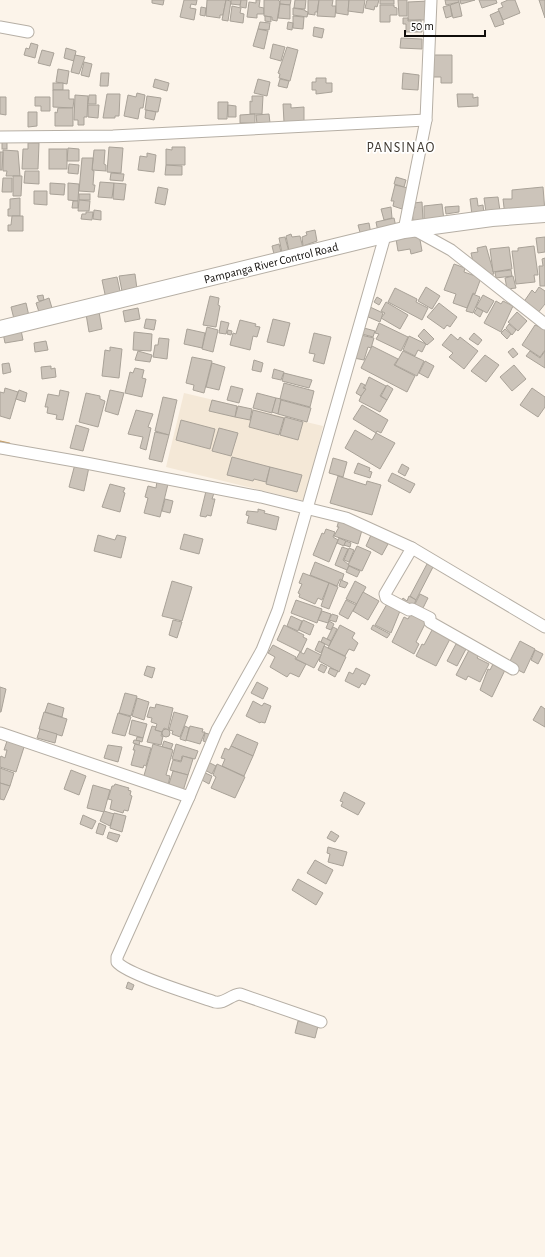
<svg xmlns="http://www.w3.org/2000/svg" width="545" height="1257" font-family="'Alegreya Sans',sans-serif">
	<rect width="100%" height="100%" fill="#fcf4ea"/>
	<polygon fill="#f4e8d7" points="184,393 323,426 305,501 166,467"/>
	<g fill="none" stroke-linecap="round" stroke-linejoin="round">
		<polyline stroke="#c89a57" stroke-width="3" points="0,442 9,444"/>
	</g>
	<g fill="#ccc4ba" stroke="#a9a298">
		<polygon points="152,0 164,0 163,5 152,3"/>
		<polygon points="184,0 197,0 196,5 191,4 190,8 196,9 194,20 180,17"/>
		<polygon points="207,0 226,0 223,15 220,15 220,18 206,16"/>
		<polygon points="226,0 231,1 228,21 222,20"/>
		<polygon points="231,0 241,0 240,5 231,4"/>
		<polygon points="241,0 247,0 246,8 240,7"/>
		<polygon points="256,0 260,0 259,7 264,8 264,14 257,14 257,18 247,17 249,2 256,3"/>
		<polygon points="264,0 278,0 280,2 277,21 272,20 272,17 264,16"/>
		<polygon points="280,0 291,0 290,5 280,4"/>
		<polygon points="295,0 306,0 305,9 294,8"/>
		<polygon points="308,0 319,0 317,12 315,12 315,15 308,14"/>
		<polygon points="319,0 333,0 332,6 336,6 335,17 317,16"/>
		<polygon points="336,0 349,0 348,15 336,13"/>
		<polygon points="349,0 365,0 363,13 348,11"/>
		<polygon points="367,0 379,0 377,7 375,6 374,10 365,8"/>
		<rect x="380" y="0" width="14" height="4"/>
		<polygon points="398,0 407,0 407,16 399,16"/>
		<polygon points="445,0 459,0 459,2 446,5"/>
		<polygon points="460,0 475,0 461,4"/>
		<polygon points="479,0 496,0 497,3 482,8"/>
		<polygon points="508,0 515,0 520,13 503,20 498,9 503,7 501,3"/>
		<polygon points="539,0 545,0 545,18"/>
		<polygon points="429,1 429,20 408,20 408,2"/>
		<polygon points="459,2 462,16 453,18 450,5"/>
		<polygon points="280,4 290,5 290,19 278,18"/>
		<polygon points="380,5 394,5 394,7 397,8 397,15 390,15 390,22 380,22"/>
		<polygon points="450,5 452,16 446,18 443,7"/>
		<polygon points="232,6 241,8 240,13 244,14 243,23 230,21"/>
		<polygon points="201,7 206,8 205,16 200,15"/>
		<polygon points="293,8 305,10 305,11 308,12 307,17 293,15"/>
		<polygon points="499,11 504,24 495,27 490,15"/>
		<polygon points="265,16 271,17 271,22 265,21"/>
		<polygon points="293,16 304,17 303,29 293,28"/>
		<polygon points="403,18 408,18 408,21 421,20 422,32 406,32 406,24 403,24"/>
		<polygon points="260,22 270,23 269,30 258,29"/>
		<polygon points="288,22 293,23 292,30 287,29"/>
		<polygon points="314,27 324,29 322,38 313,36"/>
		<polygon points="258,29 268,31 264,49 253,46"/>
		<polygon points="401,38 422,39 422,49 400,48"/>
		<polygon points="31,43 38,45 35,58 24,55 26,48 29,49"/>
		<polygon points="273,44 285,47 281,61 270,58"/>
		<polygon points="287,47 298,50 290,81 279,78 280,74 278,73"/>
		<polygon points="66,48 76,51 74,61 64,58"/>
		<polygon points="42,50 54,53 50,66 38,63"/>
		<polygon points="75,55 85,57 79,74 71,72"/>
		<polygon points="431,55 452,55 452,83 441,83 441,77 431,77"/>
		<polygon points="84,62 92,64 89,77 81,75"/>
		<polygon points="58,69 69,71 67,84 56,82"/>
		<polygon points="101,73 109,73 108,86 100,86"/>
		<polygon points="403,73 419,75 418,90 402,89"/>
		<polygon points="316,78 326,78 326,83 332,83 332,92 316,94 316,90 312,90 312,82 316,82"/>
		<polygon points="155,79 169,83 167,91 153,87"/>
		<polygon points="258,79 270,82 267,96 254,93"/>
		<polygon points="280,79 289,81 287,88 278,86"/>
		<rect x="53" y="83" width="10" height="7"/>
		<polygon points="53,90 69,90 69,99 74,99 73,108 53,107"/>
		<polygon points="137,93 145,95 143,108 140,108 138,119 124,116 128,95 136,97"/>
		<polygon points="107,94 120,94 119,116 115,116 115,118 103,118"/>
		<polygon points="457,94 473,94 473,98 478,97 478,106 458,107"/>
		<polygon points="75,95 88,96 87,117 84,117 84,125 78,125 78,120 74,120"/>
		<polygon points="89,95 96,95 96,104 88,104"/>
		<polygon points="147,96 161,98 158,112 145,110"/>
		<polygon points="252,96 263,96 262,114 250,114 250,101 252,102"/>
		<polygon points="0,97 6,97 6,115 0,114"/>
		<polygon points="35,97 50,97 50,111 41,111 41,106 35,106"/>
		<polygon points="218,102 228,102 227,119 218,119"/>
		<polygon points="283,104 291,104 291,108 304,107 304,121 284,122"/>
		<polygon points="88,105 99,105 98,118 88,117"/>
		<polygon points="228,105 236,106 236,117 228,117"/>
		<polygon points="58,108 73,108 73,126 55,126 55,112 57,113"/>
		<polygon points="146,110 156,112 154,120 145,118"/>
		<polygon points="28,112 37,112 37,126 28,127"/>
		<polygon points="255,114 255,123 240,123 240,115"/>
		<polygon points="269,114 270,123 257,124 256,115"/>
		<rect x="2" y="138" width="5" height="11"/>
		<polygon points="28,143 39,143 38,169 22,169 23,149 28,149"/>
		<polygon points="109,147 123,148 121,173 107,172"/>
		<polygon points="172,147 185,147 185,165 166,165 166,149 172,150"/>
		<polygon points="68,148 79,149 79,161 67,161"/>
		<rect x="49" y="149" width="18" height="20"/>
		<polygon points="3,150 18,151 20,176 6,176 7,171 3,171"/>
		<polygon points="94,150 105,150 104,164 106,165 106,171 92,170"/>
		<polygon points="0,152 3,152 2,170 0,170"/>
		<polygon points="147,153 156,155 154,172 138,170 140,156 147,157"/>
		<polygon points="82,158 93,158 92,170 94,171 93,185 95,185 94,192 79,191"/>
		<polygon points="69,164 79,165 78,174 68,173"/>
		<polygon points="166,165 182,166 182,175 165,175"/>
		<polygon points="25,171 39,171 39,184 24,183"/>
		<polygon points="111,173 124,174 123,181 110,180"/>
		<polygon points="13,176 22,176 21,196 13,196"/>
		<polygon points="396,177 406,180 404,187 394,184"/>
		<polygon points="3,178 12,178 12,192 2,192"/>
		<polygon points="100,182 114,183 112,198 98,197"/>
		<polygon points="50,183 65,184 64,195 50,194"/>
		<polygon points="68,183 79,184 78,201 68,200"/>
		<polygon points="114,183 126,184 124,200 113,199"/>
		<polygon points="395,185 408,188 402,209 393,206 394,201 391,201"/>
		<polygon points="158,187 168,189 165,205 155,203"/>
		<polygon points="543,187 545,212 505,216 503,199 512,199 512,190"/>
		<polygon points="34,191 47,191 47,205 34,204"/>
		<rect x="79" y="194" width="11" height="6"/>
		<polygon points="498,197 500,211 486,212 484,198"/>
		<polygon points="20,198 20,216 8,216 8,209 10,209 10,199"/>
		<polygon points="477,198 478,206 483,205 484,213 472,215 470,199"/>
		<polygon points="79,200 90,201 89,211 78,211"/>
		<polygon points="73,201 78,201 78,208 72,208"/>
		<polygon points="422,202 423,220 413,221 412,209 415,208 414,203"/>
		<polygon points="442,204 444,220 424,223 424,206"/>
		<polygon points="459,206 459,212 446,214 445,207"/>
		<polygon points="391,207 392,218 384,220 381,209"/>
		<polygon points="94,210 101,211 101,220 93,219"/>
		<polygon points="86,212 93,212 92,220 81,219 82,214 86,214"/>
		<polygon points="12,216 23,216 23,231 8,231 8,225 11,225"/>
		<polygon points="394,218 396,227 378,232 376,222"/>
		<polygon points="369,223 371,234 361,236 358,225"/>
		<polygon points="315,230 317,241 303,246 302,237 307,235 306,232"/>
		<polygon points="291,234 292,237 300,236 303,248 289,251 286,236"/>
		<polygon points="419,234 422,251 411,254 410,249 398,251 396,239"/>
		<polygon points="285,237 289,252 282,253 279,238"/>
		<polygon points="545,237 545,252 538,253 536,238"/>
		<polygon points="279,244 281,252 274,254 272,246"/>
		<polygon points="486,246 494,274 487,275 485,269 478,270 474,267 471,253 478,252 477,248"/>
		<polygon points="534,246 538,275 534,275 535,282 516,284 512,251 518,251 518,248"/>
		<polygon points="509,247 512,269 493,272 490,249"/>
		<polygon points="545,258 545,286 540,286 539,266 543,266 542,259"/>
		<polygon points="454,264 465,268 464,272 481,278 475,294 473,293 467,308 453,303 456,294 444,290"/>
		<polygon points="511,270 512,276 496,278 495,272"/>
		<polygon points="135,274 137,289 122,291 119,276"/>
		<polygon points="513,276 516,288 507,289 505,278"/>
		<polygon points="117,277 121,296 106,299 102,280"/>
		<polygon points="426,287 440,296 432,309 418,301"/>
		<polygon points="539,287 545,291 545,304 537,314 523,303 532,290 535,293"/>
		<polygon points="395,288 417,299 416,302 428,308 422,320 388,302"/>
		<polygon points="473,294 480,297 473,313 466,311"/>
		<polygon points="43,295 44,300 39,301 37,296"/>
		<polygon points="483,295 494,301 487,313 476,307"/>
		<polygon points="210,296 219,298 218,305 220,306 216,327 203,325"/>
		<polygon points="377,297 382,300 379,305 374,302"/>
		<polygon points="49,298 52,308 39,312 36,303"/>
		<polygon points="496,301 501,304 503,301 513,306 501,332 484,323"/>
		<polygon points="386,302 408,315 400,329 381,318 385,313 381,311"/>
		<polygon points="26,303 29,316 14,319 11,307"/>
		<polygon points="439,303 457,317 450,327 447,325 444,329 427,317"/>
		<polygon points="370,307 383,313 380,322 366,316"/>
		<polygon points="138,308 140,319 125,322 123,311"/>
		<polygon points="477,308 483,311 480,317 474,313"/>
		<polygon points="99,312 102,329 89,332 86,314"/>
		<polygon points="517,312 527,321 518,331 508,322"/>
		<polygon points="146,319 156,320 154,330 144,328"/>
		<polygon points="273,319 290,323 284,346 267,342"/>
		<polygon points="240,320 256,324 255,326 260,327 257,337 253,336 250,350 230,345 233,333 236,334"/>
		<polygon points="221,321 229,323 226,334 219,333"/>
		<polygon points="379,323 408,337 401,351 376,339 379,334 375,333"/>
		<polygon points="509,324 516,330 512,335 506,328"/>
		<polygon points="535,325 545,329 545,350 540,357 522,345"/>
		<polygon points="207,327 218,330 213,352 202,349"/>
		<polygon points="364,328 375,331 373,337 362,334"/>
		<polygon points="187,329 205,333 202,348 184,344"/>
		<polygon points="424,329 434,339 427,345 418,336"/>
		<polygon points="505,329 511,334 507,339 501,333"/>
		<polygon points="21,330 23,340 5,343 3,333"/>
		<polygon points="228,330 232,331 231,335 227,334"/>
		<polygon points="134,332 152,334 151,351 133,350"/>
		<polygon points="314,333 331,337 324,364 313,361 315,354 309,353"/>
		<polygon points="474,333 482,340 478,345 469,339"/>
		<polygon points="451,334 458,340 460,337 478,351 464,369 449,357 453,353 442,345"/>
		<polygon points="361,335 374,338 371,348 368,347 364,360 354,358"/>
		<polygon points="409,336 426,344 422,352 418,350 415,356 403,350"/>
		<polygon points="159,338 169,339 167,359 153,357 155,345 158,345"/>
		<polygon points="46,341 48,350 35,352 34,343"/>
		<polygon points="372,346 398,359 394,365 415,376 407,392 361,368"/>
		<polygon points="110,347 122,349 119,378 102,376 105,350 110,351"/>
		<polygon points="513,348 518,354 513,358 508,352"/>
		<polygon points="138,351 152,355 150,362 135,360"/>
		<polygon points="403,351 424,361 417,376 395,365"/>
		<polygon points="530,351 540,358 545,351 545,368 526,356"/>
		<polygon points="485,355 499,365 486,382 471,371"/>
		<polygon points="192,357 212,361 204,393 193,390 194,385 186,383"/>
		<polygon points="254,360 263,363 261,372 252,370"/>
		<polygon points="425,361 434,366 428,378 419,373"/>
		<polygon points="9,363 11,372 3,374 2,364"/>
		<polygon points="212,363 225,367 219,390 206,387"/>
		<polygon points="514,365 526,379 512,391 500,377"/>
		<polygon points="51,366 51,369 55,368 56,377 42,379 41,367"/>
		<polygon points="135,368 144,370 142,378 146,379 142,397 125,393 130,372 133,373"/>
		<polygon points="274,369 284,372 281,380 272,378"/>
		<polygon points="284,373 312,380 309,388 282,381"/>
		<polygon points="369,377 386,386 380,396 387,400 380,412 359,401"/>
		<polygon points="284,383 314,391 310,407 280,399"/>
		<polygon points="361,383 365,385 363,388 366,389 361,396 356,393"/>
		<polygon points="387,385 393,389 387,400 381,396"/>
		<polygon points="231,386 243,389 239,403 227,400"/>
		<polygon points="5,388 18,392 10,419 0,416 0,392 4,393"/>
		<polygon points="532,388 545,397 545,407 538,417 520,405"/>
		<polygon points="19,390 27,393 25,402 16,399"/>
		<polygon points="60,390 69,392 63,420 56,419 57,415 47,413 48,407 45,407 48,394 59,396"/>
		<polygon points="110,390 124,393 118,415 105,411"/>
		<polygon points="86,393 100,396 100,399 105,401 98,427 79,422"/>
		<polygon points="257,393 276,398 272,413 253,408"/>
		<polygon points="163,397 177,400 169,435 155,431"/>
		<polygon points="276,398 281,399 278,414 272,412"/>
		<polygon points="212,400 237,406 235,417 209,411"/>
		<polygon points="281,400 311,408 307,422 278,414"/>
		<polygon points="362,405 388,420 381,433 377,431 376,433 353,419"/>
		<polygon points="238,406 252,409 250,420 235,417"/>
		<polygon points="136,410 153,414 148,427 151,428 146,450 140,448 143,437 128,434"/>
		<polygon points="253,410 284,418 279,435 249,427"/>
		<polygon points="285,417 303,422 298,440 280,435"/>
		<polygon points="181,420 215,429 210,449 176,440"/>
		<polygon points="76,425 89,429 83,451 70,448"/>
		<polygon points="219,428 238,433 231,456 212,451"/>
		<polygon points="355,430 372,440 376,433 395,443 380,469 345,448"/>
		<polygon points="155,432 169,435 162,462 149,459"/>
		<polygon points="232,457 270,467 266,482 254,479 253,481 227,475"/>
		<polygon points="333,458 347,462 343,477 329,473"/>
		<polygon points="358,463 370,468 369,471 372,472 370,478 354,473"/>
		<polygon points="75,464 89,467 84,491 69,487"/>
		<polygon points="402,464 409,468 405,476 398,472"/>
		<polygon points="270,467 302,475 297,492 266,484"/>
		<polygon points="392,473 415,484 410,493 388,481"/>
		<polygon points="338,476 366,485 367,481 381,485 372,515 330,503"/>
		<polygon points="157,481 168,484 160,517 144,513 148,498 145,497 148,486 156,488"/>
		<polygon points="110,484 125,488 123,492 125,493 120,512 102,507"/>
		<polygon points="206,491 214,493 212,499 215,499 211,516 207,515 206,517 200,516"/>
		<polygon points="165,499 173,501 170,513 162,511"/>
		<polygon points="258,509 265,511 264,513 279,517 276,530 247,523 249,516 246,515 247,511 258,512"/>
		<polygon points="339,520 362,530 358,544 334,536 339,527 337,527"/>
		<polygon points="326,529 335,532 333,537 338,540 329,562 313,555 322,533 324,534"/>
		<polygon points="184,534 203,539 199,554 180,549"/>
		<polygon points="98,535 115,540 117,535 126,537 121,558 94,551"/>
		<polygon points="371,535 388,544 382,555 366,546"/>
		<polygon points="339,538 346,541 344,546 337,543"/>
		<polygon points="346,541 351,543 350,547 344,545"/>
		<polygon points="357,546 371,552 362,571 348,565"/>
		<polygon points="342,547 348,549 343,560 349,565 347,570 335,565"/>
		<polygon points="349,548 354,550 349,562 344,560"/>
		<polygon points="315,562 344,574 342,580 340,579 337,586 310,575"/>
		<polygon points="427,564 433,567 416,600 410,596"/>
		<polygon points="349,566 360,571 357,577 346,572"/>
		<polygon points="303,573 329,583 322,600 318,598 315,604 299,597 300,594 298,593 302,584 299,583"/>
		<polygon points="341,580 348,583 345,588 339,586"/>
		<polygon points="172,581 192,587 182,621 162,616"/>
		<polygon points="355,581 366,587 357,604 346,599"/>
		<polygon points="329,583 338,587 329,609 321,606"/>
		<polygon points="363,592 379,601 368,620 353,611"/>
		<polygon points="420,594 428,598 421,612 413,608"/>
		<polygon points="409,596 416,600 412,609 400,603 403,598 407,601"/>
		<polygon points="296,600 322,609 317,623 291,613"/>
		<polygon points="346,600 356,605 348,619 339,614"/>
		<polygon points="387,604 400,611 391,633 375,625"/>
		<polygon points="413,610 428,618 416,642 419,644 414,654 392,642 404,617 408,619"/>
		<polygon points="322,611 331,614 328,623 318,620"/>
		<polygon points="332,614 338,616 336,622 329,620"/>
		<polygon points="291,616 302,621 298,631 287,626"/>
		<polygon points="173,620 182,622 177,638 169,635"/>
		<polygon points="303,620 314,625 310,635 299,630"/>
		<polygon points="329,621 334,624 331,630 326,628"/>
		<polygon points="284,625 304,635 303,637 307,639 301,652 277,640"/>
		<polygon points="340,625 355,633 352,638 358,643 354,651 349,649 345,656 328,648"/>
		<polygon points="373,625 390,634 387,638 371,629"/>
		<polygon points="333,627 337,629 331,641 327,639"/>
		<polygon points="432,630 450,639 436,666 416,656 422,644 424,645"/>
		<polygon points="323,637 331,641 329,646 321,642"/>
		<polygon points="319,641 325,644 321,653 315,650"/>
		<polygon points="520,641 535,649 524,673 508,665"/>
		<polygon points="456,644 466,649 457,666 447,661"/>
		<polygon points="273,645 296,657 295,659 306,664 299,677 290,673 287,677 270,667 275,657 268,653"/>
		<polygon points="324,646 346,657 339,672 319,661"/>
		<polygon points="307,648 321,655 314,668 296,659 300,652 304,654"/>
		<polygon points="469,650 479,655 477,658 489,664 480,682 468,676 466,680 456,675"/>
		<polygon points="535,650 543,654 538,664 531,660"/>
		<polygon points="321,664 327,667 324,673 318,670"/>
		<polygon points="493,664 505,670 492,697 480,690 488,669 490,670"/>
		<polygon points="147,666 155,668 152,678 144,675"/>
		<polygon points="330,668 338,671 335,677 328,673"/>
		<polygon points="356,668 370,675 365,685 362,683 359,688 345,681 349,672 353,674"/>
		<polygon points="257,682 268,688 263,699 251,693"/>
		<polygon points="0,687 6,689 1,712 0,712"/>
		<polygon points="125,693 137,696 131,716 119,713"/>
		<polygon points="137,698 149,702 144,720 132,716"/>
		<polygon points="253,701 262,706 264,703 271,706 265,723 261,722 260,723 246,716"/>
		<polygon points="48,703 64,708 62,717 45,712"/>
		<polygon points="156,704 173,708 168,730 164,728 162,732 155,730 157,724 151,722 152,718 147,717 150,707 155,708"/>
		<polygon points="541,706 545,709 545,727 533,720"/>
		<polygon points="44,712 67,719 62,736 39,729"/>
		<polygon points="174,712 188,716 180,737 172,734 173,731 169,730"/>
		<polygon points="118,713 131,717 125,736 112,733"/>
		<polygon points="132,720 147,724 143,738 129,734"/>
		<polygon points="152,726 156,727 155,730 162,732 161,736 163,736 161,745 147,742"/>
		<polygon points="185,726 189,728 186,741 180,739"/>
		<polygon points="190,726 203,729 202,732 205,732 200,744 186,740"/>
		<circle cx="166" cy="733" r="4"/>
		<polygon points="40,729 57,734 55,743 37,738"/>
		<polygon points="205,733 212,735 210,743 203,741"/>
		<polygon points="237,734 258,743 253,756 231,746"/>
		<polygon points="137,737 143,738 142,742 136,740"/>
		<polygon points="8,738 25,744 16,772 0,767 0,758 1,756 5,758 7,750 4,750"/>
		<polygon points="134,740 140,741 139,745 133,743"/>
		<polygon points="164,741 173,744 171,749 162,747"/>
		<polygon points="135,744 151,748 146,766 144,765 143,768 131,765 135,750 133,750"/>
		<polygon points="153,744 173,750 166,775 170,776 168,786 143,779"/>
		<polygon points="176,744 198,751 195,759 182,756 181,761 172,759"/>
		<polygon points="108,745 122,747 118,762 104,758"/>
		<polygon points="231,746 253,756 244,776 222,766 225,759 221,758 225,748 229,750"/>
		<polygon points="183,756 193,759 188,775 170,770 173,760 181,762"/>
		<polygon points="208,762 216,766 212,774 205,770"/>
		<polygon points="217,764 245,777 235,798 211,788 216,777 213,775"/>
		<polygon points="0,768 14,773 10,786 0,783"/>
		<polygon points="71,770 86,776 79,795 64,789"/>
		<polygon points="173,771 188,775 183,791 168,787"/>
		<polygon points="203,772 212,776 209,784 200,779"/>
		<polygon points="0,783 10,786 4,800 0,799"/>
		<polygon points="115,784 129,788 128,790 131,791 130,795 132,796 128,811 124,810 123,813 110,809 112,800 108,799 112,786 114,786"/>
		<polygon points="93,785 110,790 104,812 87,808"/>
		<polygon points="344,792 365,803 358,815 341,806 343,802 340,801"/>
		<polygon points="104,811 114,814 110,826 100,821"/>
		<polygon points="114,813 126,816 122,832 110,828"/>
		<polygon points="83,815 96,821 92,829 80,824"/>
		<polygon points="99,823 106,826 103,835 96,833"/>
		<polygon points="331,831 339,836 335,842 327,838"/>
		<polygon points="109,832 120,835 117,842 107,838"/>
		<polygon points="328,847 347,852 343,866 328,862 330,854 327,853"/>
		<polygon points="315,860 333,870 326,884 307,873"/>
		<polygon points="298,879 323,893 316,905 292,890"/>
		<polygon points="128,982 134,985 132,990 126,988"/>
		<polygon points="298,1021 318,1026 315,1038 295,1033"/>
	</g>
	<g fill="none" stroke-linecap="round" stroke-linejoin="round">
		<defs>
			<g id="minor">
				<polyline points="0,27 28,32"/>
				<polyline points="0,137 113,136 426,120"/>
				<polyline points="413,229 451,250 545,324"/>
				<polyline points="404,230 426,120 431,0"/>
				<polyline points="0,448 86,463 261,497 346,518 412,548 545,627"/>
				<polyline points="412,548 385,594 386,598 409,610 412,609 430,618 430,622 513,669"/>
				<polyline points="0,733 189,797 217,730 262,650 278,610 385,236"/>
				<path d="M189,797l-72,160v5c9,12 80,34 98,40 10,2 15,-7 25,-8l81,28"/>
			</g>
			<polyline id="secondary" points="0,329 404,230 492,218 545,214"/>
		</defs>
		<use href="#minor" stroke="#b6afa5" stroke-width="13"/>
		<use href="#secondary" stroke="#b6afa5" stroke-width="18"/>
		<use href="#minor" stroke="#fff" stroke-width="11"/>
		<use href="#secondary" stroke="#fff" stroke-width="16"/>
	</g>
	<g text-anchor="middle" stroke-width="3.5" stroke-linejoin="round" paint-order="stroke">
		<g font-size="12" fill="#100d0a" stroke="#fff">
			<text transform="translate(271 263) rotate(-14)" y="4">Pampanga River Control Road</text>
		</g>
		<g font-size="14" letter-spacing="1" fill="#413b33" stroke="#fff">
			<text x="401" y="152">PANSINAO</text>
		</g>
	</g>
	<path d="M405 30v6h80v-6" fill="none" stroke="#100d0a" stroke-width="2"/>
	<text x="411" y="30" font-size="12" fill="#100d0a" stroke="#ffffff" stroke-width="3" paint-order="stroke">50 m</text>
</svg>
